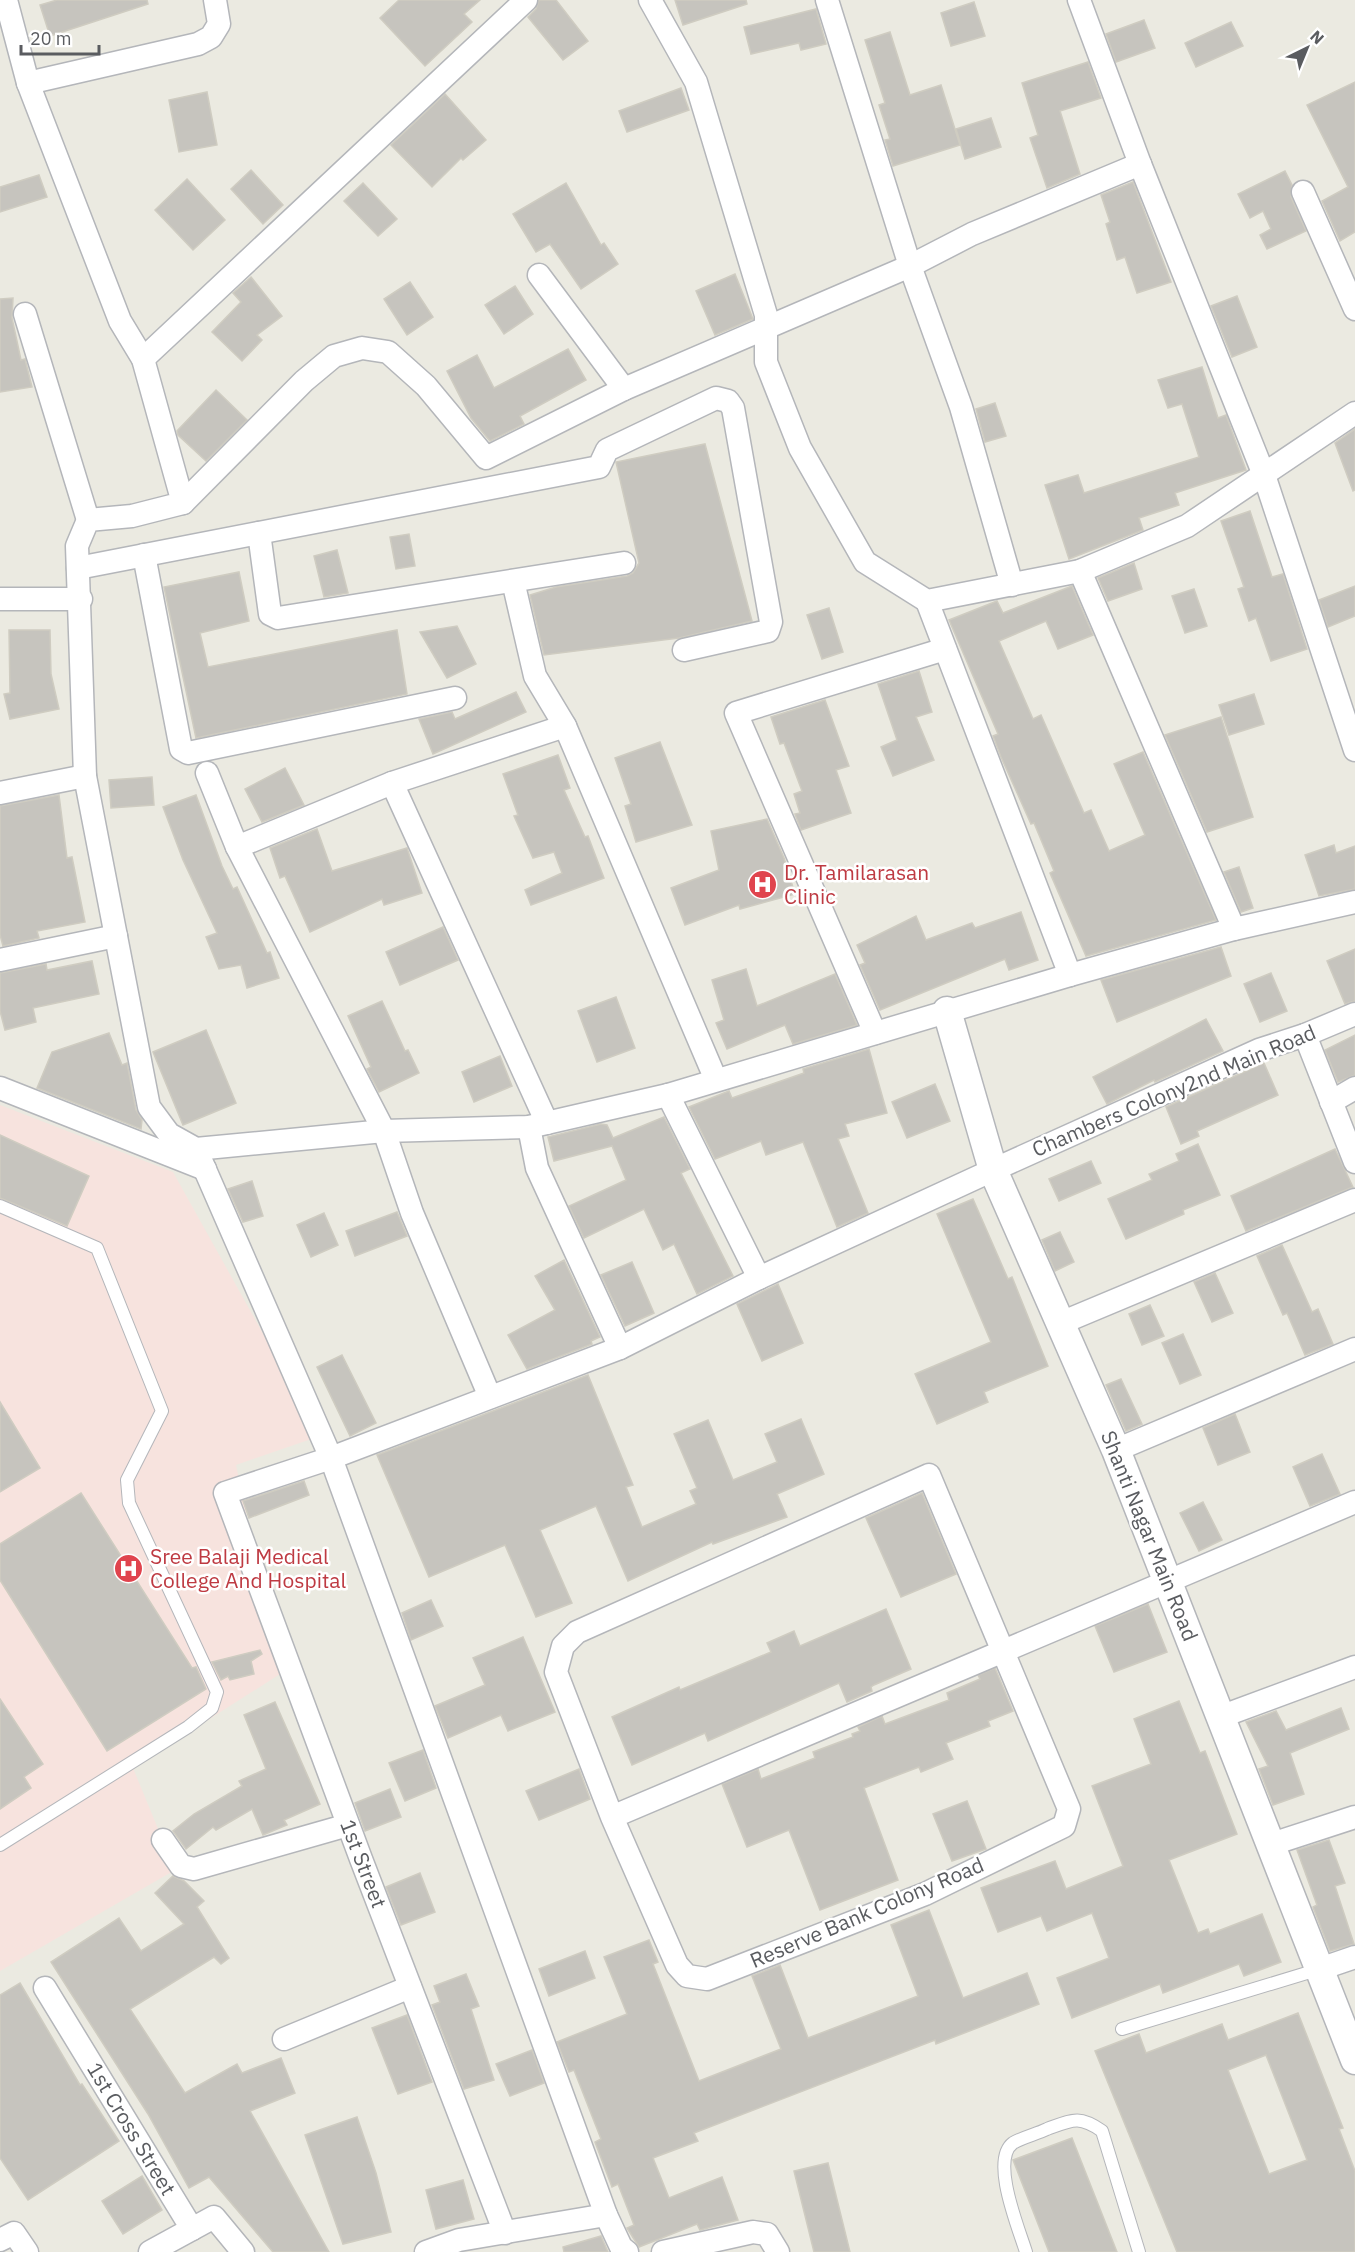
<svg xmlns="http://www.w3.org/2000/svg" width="1355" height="2252" font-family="'IBM Plex Sans',sans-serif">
	<rect width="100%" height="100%" fill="#ebeae1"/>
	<polygon fill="#f7e3de" points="0,1105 173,1172 320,1436 236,1465 280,1674 133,1768 175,1870 0,1971"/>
	<g fill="#c6c4be" stroke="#cfccc1" stroke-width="1.5" fill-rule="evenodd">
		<polygon points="57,0 147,0 148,4 50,36 40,5"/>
		<polygon points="399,0 480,0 464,14 472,22 425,66 380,18"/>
		<polygon points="539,0 556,0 588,41 563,60 528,17 536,9"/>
		<polygon points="675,0 746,0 747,4 683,25"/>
		<polygon points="974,2 985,36 951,46 941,13"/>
		<polygon points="816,9 826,44 801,50 799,43 751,54 744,27"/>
		<polygon points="1144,20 1155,48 1116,62 1106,34"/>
		<polygon points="1231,22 1243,46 1196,67 1185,43"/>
		<polygon points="890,32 910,95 941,85 960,145 893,166 885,140 890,139 879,105 885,103 865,40"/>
		<polygon points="1088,62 1101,98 1060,111 1080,174 1047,188 1030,138 1038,135 1022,83"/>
		<polygon points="1355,82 1355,232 1340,241 1322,201 1348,187 1307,105"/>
		<polygon points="681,88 689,110 627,132 619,111"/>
		<polygon points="207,92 217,145 179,152 169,100"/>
		<polygon points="445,94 486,140 463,160 461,158 432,187 391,145"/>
		<polygon points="991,118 1001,147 965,159 956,129"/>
		<polygon points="251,170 283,205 263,224 231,189"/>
		<polygon points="1285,171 1292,185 1291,197 1306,231 1267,249 1260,235 1271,229 1263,211 1250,218 1238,194"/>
		<polygon points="39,175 47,197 0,212 0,187"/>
		<polygon points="187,179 225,220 193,250 155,210"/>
		<polygon points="1133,182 1171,282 1137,293 1125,257 1117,260 1106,224 1110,222 1101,195"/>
		<polygon points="363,183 397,219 378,236 344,201"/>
		<polygon points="566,183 601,245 604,243 618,264 581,289 550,244 536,252 513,214"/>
		<polygon points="735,274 753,319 715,335 696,291"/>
		<polygon points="251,277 282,316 257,335 262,340 242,361 212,332 241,302 233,293"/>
		<polygon points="410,282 433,317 407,335 384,299"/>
		<polygon points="515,286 533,314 504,334 485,305"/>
		<polygon points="1237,296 1257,347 1232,357 1211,306"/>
		<polygon points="13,298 12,318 21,360 25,359 32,387 0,392 0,299"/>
		<polygon points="568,349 586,380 520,416 524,424 490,441 471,418 447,371 477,355 494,388"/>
		<polygon points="1202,367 1218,418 1226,415 1246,470 1175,493 1179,505 1139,518 1143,530 1069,559 1045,485 1078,475 1084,493 1199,457 1182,404 1168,408 1158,380"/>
		<polygon points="216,390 247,420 206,461 178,435 177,431"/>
		<polygon points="995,403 1006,436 985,442 976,409"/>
		<polygon points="1355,429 1355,490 1353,491 1335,443"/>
		<polygon points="705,444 752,621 679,638 544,655 530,595 556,587 627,576 633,573 639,563 616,462"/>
		<polygon points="1250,511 1272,577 1283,574 1307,649 1271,661 1256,618 1249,621 1238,589 1244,587 1221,521"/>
		<polygon points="409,534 415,566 396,569 390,537"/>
		<polygon points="337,550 348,593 324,597 314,556"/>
		<polygon points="1134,563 1142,589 1108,601 1098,578"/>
		<polygon points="239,572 249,621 200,633 208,667 397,630 407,694 196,738 164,587"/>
		<polygon points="1072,586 1093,635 1058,649 1046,621 999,641 1033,719 1041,715 1084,813 1091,810 1109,851 1145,835 1114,764 1143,752 1216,920 1086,956 1050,873 1054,871 1034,823 1031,824 1001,757 993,736 998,734 949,620 997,601 1003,613"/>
		<polygon points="1355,586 1355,616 1328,627 1319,600"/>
		<polygon points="1194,589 1207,626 1185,633 1172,596"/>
		<polygon points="829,608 843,652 822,659 807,615"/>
		<polygon points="457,626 476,664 447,678 420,632"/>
		<polygon points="9,630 50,630 51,674 59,709 10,719 4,694 10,693"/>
		<polygon points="919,671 932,712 916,717 934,760 893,776 881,747 897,740 878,684"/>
		<polygon points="516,692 526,712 433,754 419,719 452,712 455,719"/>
		<polygon points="1254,694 1264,724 1229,735 1219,705"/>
		<polygon points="825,700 849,766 836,770 851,813 801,830 795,814 800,813 794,794 802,791 784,743 780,744 771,717"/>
		<polygon points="1221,717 1253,817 1207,832 1165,735"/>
		<polygon points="660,742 692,825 636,842 625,806 631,804 615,758"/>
		<polygon points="558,755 570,788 564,790 585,837 588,836 604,878 531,905 525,890 562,873 554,852 533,858 514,816 518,815 503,774"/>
		<polygon points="285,768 304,805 262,822 245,789"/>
		<polygon points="152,777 154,805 111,808 109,780"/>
		<polygon points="59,795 67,858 72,857 85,922 37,931 39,938 3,946 0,935 0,806"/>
		<polygon points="196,795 222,866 233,889 237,887 267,953 270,952 279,978 247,988 241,965 219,969 206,937 217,933 183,860 163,807"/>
		<polygon points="767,819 784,858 795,894 740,909 739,905 685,925 671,888 719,870 711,831"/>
		<polygon points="317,829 332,871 407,848 422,893 384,905 382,899 310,932 285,876 280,878 270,848"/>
		<polygon points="1334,845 1336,853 1355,846 1355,889 1319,896 1305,855"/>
		<polygon points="1239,867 1253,908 1241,912 1224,872"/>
		<polygon points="1021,912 1038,960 1009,970 1005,959 880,1010 860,965 865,963 857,945 916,916 926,940 972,923 975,928"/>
		<polygon points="443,927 458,960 400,985 386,952"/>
		<polygon points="1221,947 1231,976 1117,1022 1101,980"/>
		<polygon points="1355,949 1355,1001 1345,1004 1327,961"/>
		<polygon points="92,961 99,994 33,1008 36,1022 5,1030 0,1011 0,973 46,964 47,970"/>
		<polygon points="746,969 757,1006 835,974 857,1025 793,1044 785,1025 727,1049 716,1023 724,1020 712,980"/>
		<polygon points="1271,973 1287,1011 1260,1022 1244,984"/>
		<polygon points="616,997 635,1048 597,1062 578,1011"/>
		<polygon points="382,1001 405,1051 408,1050 419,1073 379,1092 367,1069 371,1067 348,1016"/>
		<polygon points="1206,1019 1223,1051 1155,1082 1154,1080 1107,1104 1093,1077"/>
		<polygon points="206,1030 236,1103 183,1125 153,1052"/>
		<polygon points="109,1033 122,1065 127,1063 136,1110 142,1120 141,1129 37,1088 52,1052"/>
		<polygon points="1355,1035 1355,1075 1338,1082 1325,1050"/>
		<polygon points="869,1049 887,1113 845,1124 849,1136 838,1139 868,1213 837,1227 803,1142 766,1155 761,1141 715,1159 689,1107 729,1091 732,1098 804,1073 803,1069"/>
		<polygon points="500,1056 512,1086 474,1102 462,1072"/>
		<polygon points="1264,1063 1278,1095 1197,1131 1199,1136 1181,1144 1166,1107"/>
		<polygon points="935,1084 950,1121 907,1138 892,1102"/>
		<polygon points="664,1117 690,1169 681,1173 733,1276 697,1294 674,1244 663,1250 644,1209 584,1238 569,1206 626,1180 612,1146 554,1161 548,1137 601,1124 607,1125 613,1138"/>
		<polygon points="0,1135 89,1176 67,1226 0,1198"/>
		<polygon points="1198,1144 1220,1195 1183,1210 1184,1214 1126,1239 1108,1199 1152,1180 1149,1174 1179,1161 1176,1154"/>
		<polygon points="1335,1149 1353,1187 1246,1231 1231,1196"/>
		<polygon points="1091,1161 1101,1183 1059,1201 1049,1179"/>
		<polygon points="252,1181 263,1216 243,1222 228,1189"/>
		<polygon points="973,1199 1008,1279 1012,1277 1048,1366 984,1392 988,1402 937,1424 915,1374 991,1342 937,1214"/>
		<polygon points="397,1212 407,1236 355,1256 346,1231"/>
		<polygon points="324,1213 338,1245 311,1257 297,1225"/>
		<polygon points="1060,1232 1074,1262 1055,1271 1042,1240"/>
		<polygon points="1282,1245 1312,1312 1318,1309 1333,1344 1305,1355 1287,1313 1283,1315 1257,1256"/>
		<polygon points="564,1260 600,1337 591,1341 592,1344 527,1369 508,1335 555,1310 535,1276"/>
		<polygon points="632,1262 654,1313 625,1326 601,1275"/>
		<polygon points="1215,1273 1233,1313 1212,1322 1194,1282"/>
		<polygon points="778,1284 803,1343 762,1361 737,1304"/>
		<polygon points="1150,1305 1164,1336 1142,1345 1129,1314"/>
		<polygon points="1183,1334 1201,1375 1180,1384 1162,1343"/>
		<polygon points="342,1355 376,1423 350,1436 317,1367"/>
		<polygon points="588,1375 633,1485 626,1487 642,1527 696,1504 690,1491 697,1488 674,1434 708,1420 733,1480 777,1462 765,1434 801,1419 824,1474 777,1494 787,1517 713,1544 712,1542 628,1581 596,1506 540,1530 572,1603 536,1617 505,1545 429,1577 377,1455"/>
		<polygon points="1121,1379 1142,1424 1126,1431 1106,1385"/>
		<polygon points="0,1402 40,1468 0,1492"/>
		<polygon points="1235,1414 1250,1452 1218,1465 1203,1428"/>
		<polygon points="1322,1454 1340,1494 1310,1506 1293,1467"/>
		<polygon points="304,1481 309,1495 249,1518 243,1501"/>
		<polygon points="81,1493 192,1668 196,1667 206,1689 107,1751 0,1580 0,1544"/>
		<polygon points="922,1493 956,1574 901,1597 866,1518"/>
		<polygon points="1203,1502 1222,1540 1199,1551 1180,1513"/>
		<polygon points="431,1600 443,1626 411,1640 402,1613"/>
		<polygon points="1148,1604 1167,1652 1114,1672 1095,1626"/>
		<polygon points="886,1609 911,1669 874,1685 871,1687 872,1691 847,1702 839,1683 708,1741 705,1733 632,1765 612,1717 679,1687 680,1690 771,1652 767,1643 794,1631 800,1646"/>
		<polygon points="523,1637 555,1712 508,1731 501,1715 448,1738 435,1706 485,1685 473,1658"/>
		<polygon points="260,1650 262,1654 251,1661 254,1674 230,1680 228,1676 221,1680 212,1662"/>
		<polygon points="995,1668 1013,1711 988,1721 990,1726 946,1743 953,1759 921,1772 919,1767 864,1788 898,1880 820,1910 789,1830 747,1847 722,1784 758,1769 761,1779 815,1758 813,1752 853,1737 852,1734 860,1731 858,1727 882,1716 885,1724 949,1700 947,1693 980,1679 978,1675"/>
		<polygon points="0,1699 43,1764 24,1777 31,1788 0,1809"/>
		<polygon points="1179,1701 1200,1753 1205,1751 1237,1834 1169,1860 1198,1933 1208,1929 1210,1934 1262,1914 1281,1962 1244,1976 1239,1964 1163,1993 1160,1984 1072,2018 1057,1978 1109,1958 1092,1913 1047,1931 1041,1916 998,1932 981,1888 1055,1861 1066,1889 1123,1866 1092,1786 1151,1764 1134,1719"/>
		<polygon points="275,1702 320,1804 284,1820 287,1825 263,1835 252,1809 216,1830 213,1827 186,1849 173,1831 194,1814 242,1786 239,1781 266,1769 244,1715"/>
		<polygon points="1341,1708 1349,1729 1290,1753 1304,1794 1273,1805 1259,1769 1268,1766 1246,1722 1276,1711 1286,1730"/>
		<polygon points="423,1750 436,1788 405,1801 389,1763"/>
		<polygon points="579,1769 590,1799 539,1820 526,1791"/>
		<polygon points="390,1789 401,1817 365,1831 355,1803"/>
		<polygon points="967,1801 986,1849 952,1861 933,1814"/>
		<polygon points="1329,1840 1345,1883 1335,1886 1354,1944 1330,1951 1313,1907 1317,1905 1297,1850"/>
		<polygon points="420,1873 435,1912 401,1925 386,1887"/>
		<polygon points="173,1876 184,1881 204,1901 197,1907 229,1958 221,1964 214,1957 130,2009 185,2093 237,2064 242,2073 281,2058 295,2093 250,2111 329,2252 273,2252 209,2177 189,2188 148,2114 51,1962 119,1918 141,1951 184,1924 155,1893"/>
		<polygon points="929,1910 963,1998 1027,1973 1039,2004 936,2044 935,2040 694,2133 698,2141 653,2158 669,2198 722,2177 738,2220 700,2230 697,2224 639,2247 627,2228 634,2225 618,2184 612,2187 595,2142 601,2139 574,2070 569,2072 557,2042 627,2014 604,1957 649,1940 658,1962 653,1964 699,2081 781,2049 752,1976 780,1965 808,2038 918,1996 891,1925"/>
		<polygon points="585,1951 595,1978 549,1996 539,1969"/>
		<polygon points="466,1974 479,2006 471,2009 494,2080 464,2089 432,2005 440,2002 434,1986"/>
		<polygon points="20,1983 80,2085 82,2084 119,2141 28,2200 0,2158 0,1995"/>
		<path d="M1298,2013l45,115 -4,1 16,42v81h-178l-82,-201 44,-17 7,19 76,-29 6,16zM1266,2055l41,105 -38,14 -41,-104z"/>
		<polygon points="407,2015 432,2082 398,2094 372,2028"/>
		<polygon points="532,2050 544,2083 510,2096 496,2064"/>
		<polygon points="357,2117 376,2173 391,2232 343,2244 305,2135"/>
		<polygon points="1072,2138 1117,2252 1049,2252 1013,2160"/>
		<polygon points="828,2163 850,2252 814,2252 794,2171"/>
		<polygon points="142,2176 162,2210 123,2234 102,2201"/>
		<polygon points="463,2180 474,2219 436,2229 426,2190"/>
		<polygon points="601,2236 608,2252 564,2252 563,2247"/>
	</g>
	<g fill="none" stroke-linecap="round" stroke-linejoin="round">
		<defs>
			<g id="service">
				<polyline points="0,1206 97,1248 162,1411 127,1480 129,1503 217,1692 212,1708 188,1727 0,1845"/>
				<polyline points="1122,2029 1320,1969"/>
				<path d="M1026,2252c-7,-23 -36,-92 -13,-109 10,-6 24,-9 34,-14 25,-9 32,-14 55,2l37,121"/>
			</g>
			<g id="minor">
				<polyline points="6,0 28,83 120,321 143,359 183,503 132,516 88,520 77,546 85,776 149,1107 169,1134 196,1149 384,1131 529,1127 668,1095 1070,975 1234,929 1355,902"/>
				<polyline points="650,0 696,82 766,315 766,362 800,448 865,562 927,601 1080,571 1187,526 1355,413"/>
				<polyline points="827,0 910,266 961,407 1012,585"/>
				<polyline points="1079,0 1140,164 1264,475 1355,750"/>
				<polyline points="28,83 198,44 211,37 219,24 215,0"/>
				<polyline points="1303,192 1355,309"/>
				<polyline points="539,275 624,389"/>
				<polyline points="25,314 88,520"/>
				<polyline points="143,359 526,0"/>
				<polyline points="183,503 304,381 334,356 362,348 388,352 426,386 486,458 624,389 910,266 972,234 1140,164"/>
				<polyline points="259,533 270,614 278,618 624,563"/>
				<polyline points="144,555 181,749 188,753 455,698"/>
				<polyline points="78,568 599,467 607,450 716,398 728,401 733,408 771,622 768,631 684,650"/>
				<polyline points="1080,571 1234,929"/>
				<polyline points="513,581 535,676 565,726"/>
				<polyline points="0,599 81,599"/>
				<polyline points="927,601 1070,975"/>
				<polyline points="207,773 237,847 384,1131 412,1213 490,1397"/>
				<polyline points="0,793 85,776"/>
				<polyline points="237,847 392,783"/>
				<polyline points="0,960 116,936"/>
				<polyline points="875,1033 736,713 945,649"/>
				<polyline points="1305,1035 1355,1162"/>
				<polyline points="0,1088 205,1169"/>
				<polyline points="668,1095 759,1278"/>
				<polyline points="1331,1102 1355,1088"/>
				<polyline points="547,1123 392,783 565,726 716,1080"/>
				<polyline points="529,1127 537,1168 620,1348"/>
				<polyline points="196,1149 331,1458 606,2215 621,2247 627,2252"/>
				<polyline points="1061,1323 1355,1200"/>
				<polyline points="1116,1450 1355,1349"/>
				<polyline points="1220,1717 1355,1667"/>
				<path d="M612,1817l65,148 10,11 20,3 218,-85 139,-68 5,-17 -140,-334 -352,157 -14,14 -7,26 56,145c248,-106 495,-212 743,-315"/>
				<polyline points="163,1840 181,1866 194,1869 348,1825"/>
				<polyline points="1272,1844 1355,1817"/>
				<polyline points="1320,1969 1355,1957"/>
				<polyline points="45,1988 192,2229 150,2252"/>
				<polyline points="284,2039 410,1987"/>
				<polyline points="192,2229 214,2217 243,2252"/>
				<polyline points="505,2233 361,1859 225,1493 331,1458 620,1348 759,1278 993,1170 1259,1050 1305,1035 1355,1014"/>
				<polyline points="0,2240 14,2233 27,2252"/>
				<polyline points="426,2252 459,2240 606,2215"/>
				<polyline points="663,2252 753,2232 767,2234 778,2252"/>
			</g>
			<polyline id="tertiary" points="947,1011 993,1170 1116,1450 1355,2060"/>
		</defs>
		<use href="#service" stroke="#b4b6ba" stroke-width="14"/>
		<use href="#minor" stroke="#b4b6ba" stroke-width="25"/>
		<use href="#tertiary" stroke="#b4b6ba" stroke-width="31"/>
		<use href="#service" stroke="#fff" stroke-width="12"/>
		<use href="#minor" stroke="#fff" stroke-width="22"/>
		<use href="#tertiary" stroke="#fff" stroke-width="28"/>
	</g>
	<defs>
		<symbol id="hospital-disc" viewBox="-11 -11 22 22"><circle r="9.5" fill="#e0444e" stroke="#fff"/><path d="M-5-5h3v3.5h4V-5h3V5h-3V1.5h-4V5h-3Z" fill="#fff"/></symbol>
	</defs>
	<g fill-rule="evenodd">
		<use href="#hospital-disc" x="746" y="868" width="33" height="33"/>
		<use href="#hospital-disc" x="112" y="1552" width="33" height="33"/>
	</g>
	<g text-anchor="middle" stroke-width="5" stroke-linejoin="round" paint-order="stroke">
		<g font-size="21" fill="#be3a42" stroke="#fff" text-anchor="start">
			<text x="784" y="880">Dr. Tamilarasan<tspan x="784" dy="24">Clinic</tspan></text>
			<text x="150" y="1564">Sree Balaji Medical<tspan x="150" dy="24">College And Hospital</tspan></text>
		</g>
		<g font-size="21" fill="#5a5c60" stroke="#fff">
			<text transform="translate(1174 1091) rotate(-23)" y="7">Chambers Colony2nd Main Road</text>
			<text transform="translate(1149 1536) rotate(68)" y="7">Shanti Nagar Main Road</text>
			<text transform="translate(363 1864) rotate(69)" y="7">1st Street</text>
			<text transform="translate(867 1913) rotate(-23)" y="7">Reserve Bank Colony Road</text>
			<text transform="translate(131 2129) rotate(59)" y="7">1st Cross Street</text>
		</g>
	</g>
	<g transform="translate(1307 48) rotate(43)" stroke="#ffffff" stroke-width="4.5" paint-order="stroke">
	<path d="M0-4.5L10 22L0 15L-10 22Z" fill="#5a5c60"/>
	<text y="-9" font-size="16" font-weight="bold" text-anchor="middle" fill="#5a5c60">N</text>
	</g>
	<path d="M21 45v9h78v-9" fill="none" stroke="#5a5c60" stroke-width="3"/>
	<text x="30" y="45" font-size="18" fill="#5a5c60" stroke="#ffffff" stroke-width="4.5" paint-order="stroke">20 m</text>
</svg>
